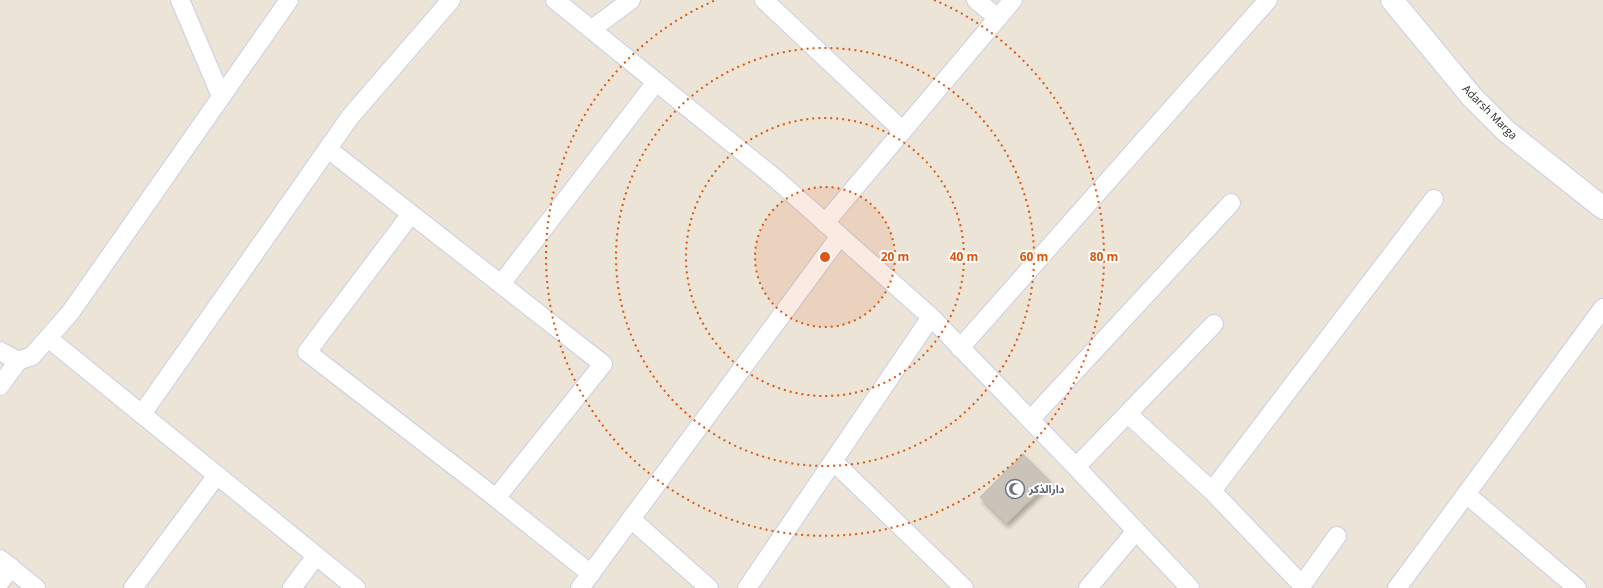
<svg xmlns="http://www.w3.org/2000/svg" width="1603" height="588" font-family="'Open Sans','Noto Sans Arabic',sans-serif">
	<defs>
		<filter id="shadow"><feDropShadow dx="2.5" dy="4.5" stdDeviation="2" flood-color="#0004"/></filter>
	</defs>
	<rect width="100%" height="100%" fill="#ece4d6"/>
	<polygon fill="#c9c3b9" stroke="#c7c0b0" filter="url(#shadow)" points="1023,454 1050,481 1006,523 980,497"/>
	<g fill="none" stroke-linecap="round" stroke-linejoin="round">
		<defs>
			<g id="minor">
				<polyline points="180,0 221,96"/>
				<polyline points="555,0 776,179 931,317 1076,467 1190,588"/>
				<polyline points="764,0 903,131"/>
				<polyline points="976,0 998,18"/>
				<polyline points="592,29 631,0"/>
				<polyline points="328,149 603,364 496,498 307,352 411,214"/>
				<polyline points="825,223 1013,0"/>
				<polyline points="501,284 656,82"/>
				<polyline points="48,338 356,588"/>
				<polyline points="960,348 1268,0"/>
				<polyline points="0,351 18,361 32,356 70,313 289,0"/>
				<polyline points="0,386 18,361"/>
				<polyline points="142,414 350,117 451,0"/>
				<polyline points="1128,414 1212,491"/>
				<polyline points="1030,420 1231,203"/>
				<polyline points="834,462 964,588"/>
				<polyline points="1076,467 1214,324"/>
				<polyline points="1466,494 1577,588"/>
				<polyline points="496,498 591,574"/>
				<polyline points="631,519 709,588"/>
				<polyline points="1337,536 1302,585 1212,491 1434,199"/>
				<polyline points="0,559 36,588"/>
				<polyline points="0,582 11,567"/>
				<polyline points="133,588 217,475"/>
				<polyline points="292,588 316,556"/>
				<polyline points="580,588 840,236"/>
				<polyline points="747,588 931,317"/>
				<polyline points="1088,588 1136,531"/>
				<polyline points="1397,588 1603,308"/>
			</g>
			<polyline id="secondary" points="1392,0 1472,97 1506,131 1603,208"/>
		</defs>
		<use href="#minor" stroke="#cbcee2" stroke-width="20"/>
		<use href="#secondary" stroke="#cbcee2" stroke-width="24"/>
		<use href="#minor" stroke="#fff" stroke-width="18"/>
		<use href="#secondary" stroke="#fff" stroke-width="22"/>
	</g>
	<circle cx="825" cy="257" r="70" fill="#de560d" fill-opacity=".12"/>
	<g fill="none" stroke="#de560d" stroke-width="2" stroke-dasharray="2 4">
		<circle cx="825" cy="257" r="70"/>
		<circle cx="825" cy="257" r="139"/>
		<circle cx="825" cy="257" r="209"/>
		<path d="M934 0A279 279 0 1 1 716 0"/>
	</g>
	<defs>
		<symbol id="mosque-ring" viewBox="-11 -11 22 22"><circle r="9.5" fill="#fff" stroke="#6b7280" stroke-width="1.5"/><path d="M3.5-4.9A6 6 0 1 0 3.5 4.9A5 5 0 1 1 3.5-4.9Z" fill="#6b7280"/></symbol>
	</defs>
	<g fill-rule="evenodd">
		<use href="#mosque-ring" x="1004" y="478" width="22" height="22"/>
	</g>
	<g text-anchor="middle" stroke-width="4" stroke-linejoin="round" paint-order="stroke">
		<g font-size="11" fill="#272727" stroke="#fff">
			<text transform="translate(1490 112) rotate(45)" y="4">Adarsh Marga</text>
		</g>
		<g font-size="11" font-weight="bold" fill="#5b616d" stroke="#fff" text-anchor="start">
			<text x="1029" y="493">دارالذکر</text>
		</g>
	</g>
	<circle cx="825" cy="257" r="6" fill="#de560d" stroke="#fff" stroke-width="2"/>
	<g font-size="12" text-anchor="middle" font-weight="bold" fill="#de560d" stroke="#fff" stroke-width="4" stroke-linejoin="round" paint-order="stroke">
		<text x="895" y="261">20 m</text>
		<text x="964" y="261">40 m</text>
		<text x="1034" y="261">60 m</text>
		<text x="1104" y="261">80 m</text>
	</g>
</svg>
